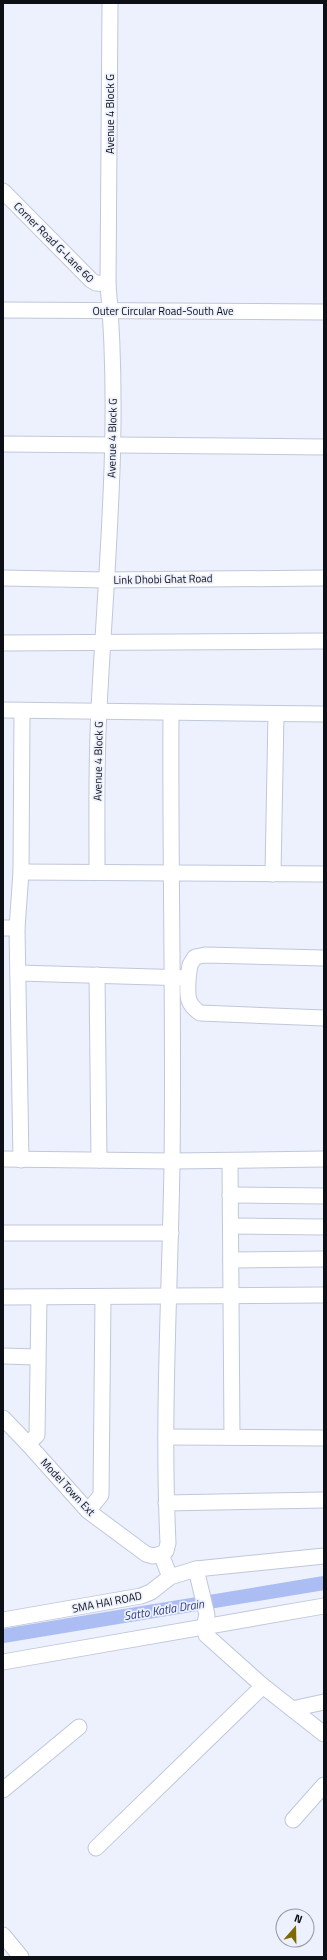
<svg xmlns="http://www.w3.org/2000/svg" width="327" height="1960" font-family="'Titillium Web',sans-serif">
	<rect width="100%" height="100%" fill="#ecf1fd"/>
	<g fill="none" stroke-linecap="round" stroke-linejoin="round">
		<polyline stroke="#acbdf4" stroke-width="14" points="3,1636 324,1583"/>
		<defs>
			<g id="minor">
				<polyline points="3,191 91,280 96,283 108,284"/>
				<polyline points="3,310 324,312"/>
				<polyline points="3,444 324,447"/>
				<polyline points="3,578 106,580 324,578"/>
				<polyline points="3,643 324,641"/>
				<polyline points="3,710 324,714"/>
				<polyline points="21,872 324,874"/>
				<path d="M97,872c0,-54 -1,-109 2,-163 7,-141 22,-283 9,-425l2,-281"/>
				<polyline points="273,874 276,714"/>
				<polyline points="3,928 17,928"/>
				<polyline points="18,973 188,978 190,965 195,957 205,955 324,958"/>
				<polyline points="97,975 99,1160"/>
				<path d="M188,978c0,16 -3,25 12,35l124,5"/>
				<polyline points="3,1159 172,1161 324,1159"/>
				<polyline points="21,1160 17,928 21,872 22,711"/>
				<polyline points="230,1161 232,1437"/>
				<polyline points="230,1195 324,1196"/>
				<polyline points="231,1226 324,1227"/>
				<polyline points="3,1233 171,1233"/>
				<polyline points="231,1260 324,1259"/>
				<polyline points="3,1297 324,1295"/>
				<polyline points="3,1356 37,1357"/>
				<polyline points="3,1418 28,1444 88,1511 146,1554 153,1556 161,1554"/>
				<polyline points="166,1437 324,1438"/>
				<polyline points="28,1444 37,1435 39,1298"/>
				<polyline points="166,1503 324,1500"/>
				<polyline points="88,1511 101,1495 103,1297"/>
				<polyline points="196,1569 207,1615 204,1626 206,1635 263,1686 324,1734"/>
				<path d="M170,1577l-9,-23 5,-3 2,-8c-6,-126 2,-253 4,-379 2,-151 -2,-301 -1,-451"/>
				<polyline points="3,1620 141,1596 151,1592 170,1577 196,1569 324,1556"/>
				<polyline points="3,1662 324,1606"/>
				<polyline points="292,1709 324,1702"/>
				<polyline points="3,1790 79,1727"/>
				<polyline points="293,1820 324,1785"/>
				<polyline points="96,1848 263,1686"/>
				<polyline points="3,1935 21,1957"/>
			</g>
		</defs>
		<use href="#minor" stroke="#c0c7db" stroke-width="17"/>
		<use href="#minor" stroke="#fff" stroke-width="15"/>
	</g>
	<g text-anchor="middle" stroke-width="3.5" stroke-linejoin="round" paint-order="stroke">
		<g font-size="11" fill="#0d0f16" stroke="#ecf1fd">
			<text transform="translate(110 114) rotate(-90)" y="4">Avenue 4 Block G</text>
			<text transform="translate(54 242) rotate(45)" y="4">Corner Road G-Lane 60</text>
			<text x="163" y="315">Outer Circular Road-South Ave</text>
			<text transform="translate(112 438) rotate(-89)" y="4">Avenue 4 Block G</text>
			<text transform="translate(163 579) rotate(-1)" y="4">Link Dhobi Ghat Road</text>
			<text transform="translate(98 761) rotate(-89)" y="4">Avenue 4 Block G</text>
			<text transform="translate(68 1487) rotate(47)" y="4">Model Town Ext</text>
			<text transform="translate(107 1602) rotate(-11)" y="4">SMA HAI ROAD</text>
		</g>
		<g font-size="12" font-style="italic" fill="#2f3d7e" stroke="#ecf1fd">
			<text transform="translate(164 1610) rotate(-9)" y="4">Satto Katla Drain</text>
		</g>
	</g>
	<rect width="327" height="1960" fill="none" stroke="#0d0f16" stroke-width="8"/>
	<g transform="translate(295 1928) rotate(20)"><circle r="19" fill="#ecf1fd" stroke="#9397a1"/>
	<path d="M0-3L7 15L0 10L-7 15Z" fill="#7e6a01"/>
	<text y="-6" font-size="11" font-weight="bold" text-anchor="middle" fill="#0d0f16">N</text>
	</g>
</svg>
